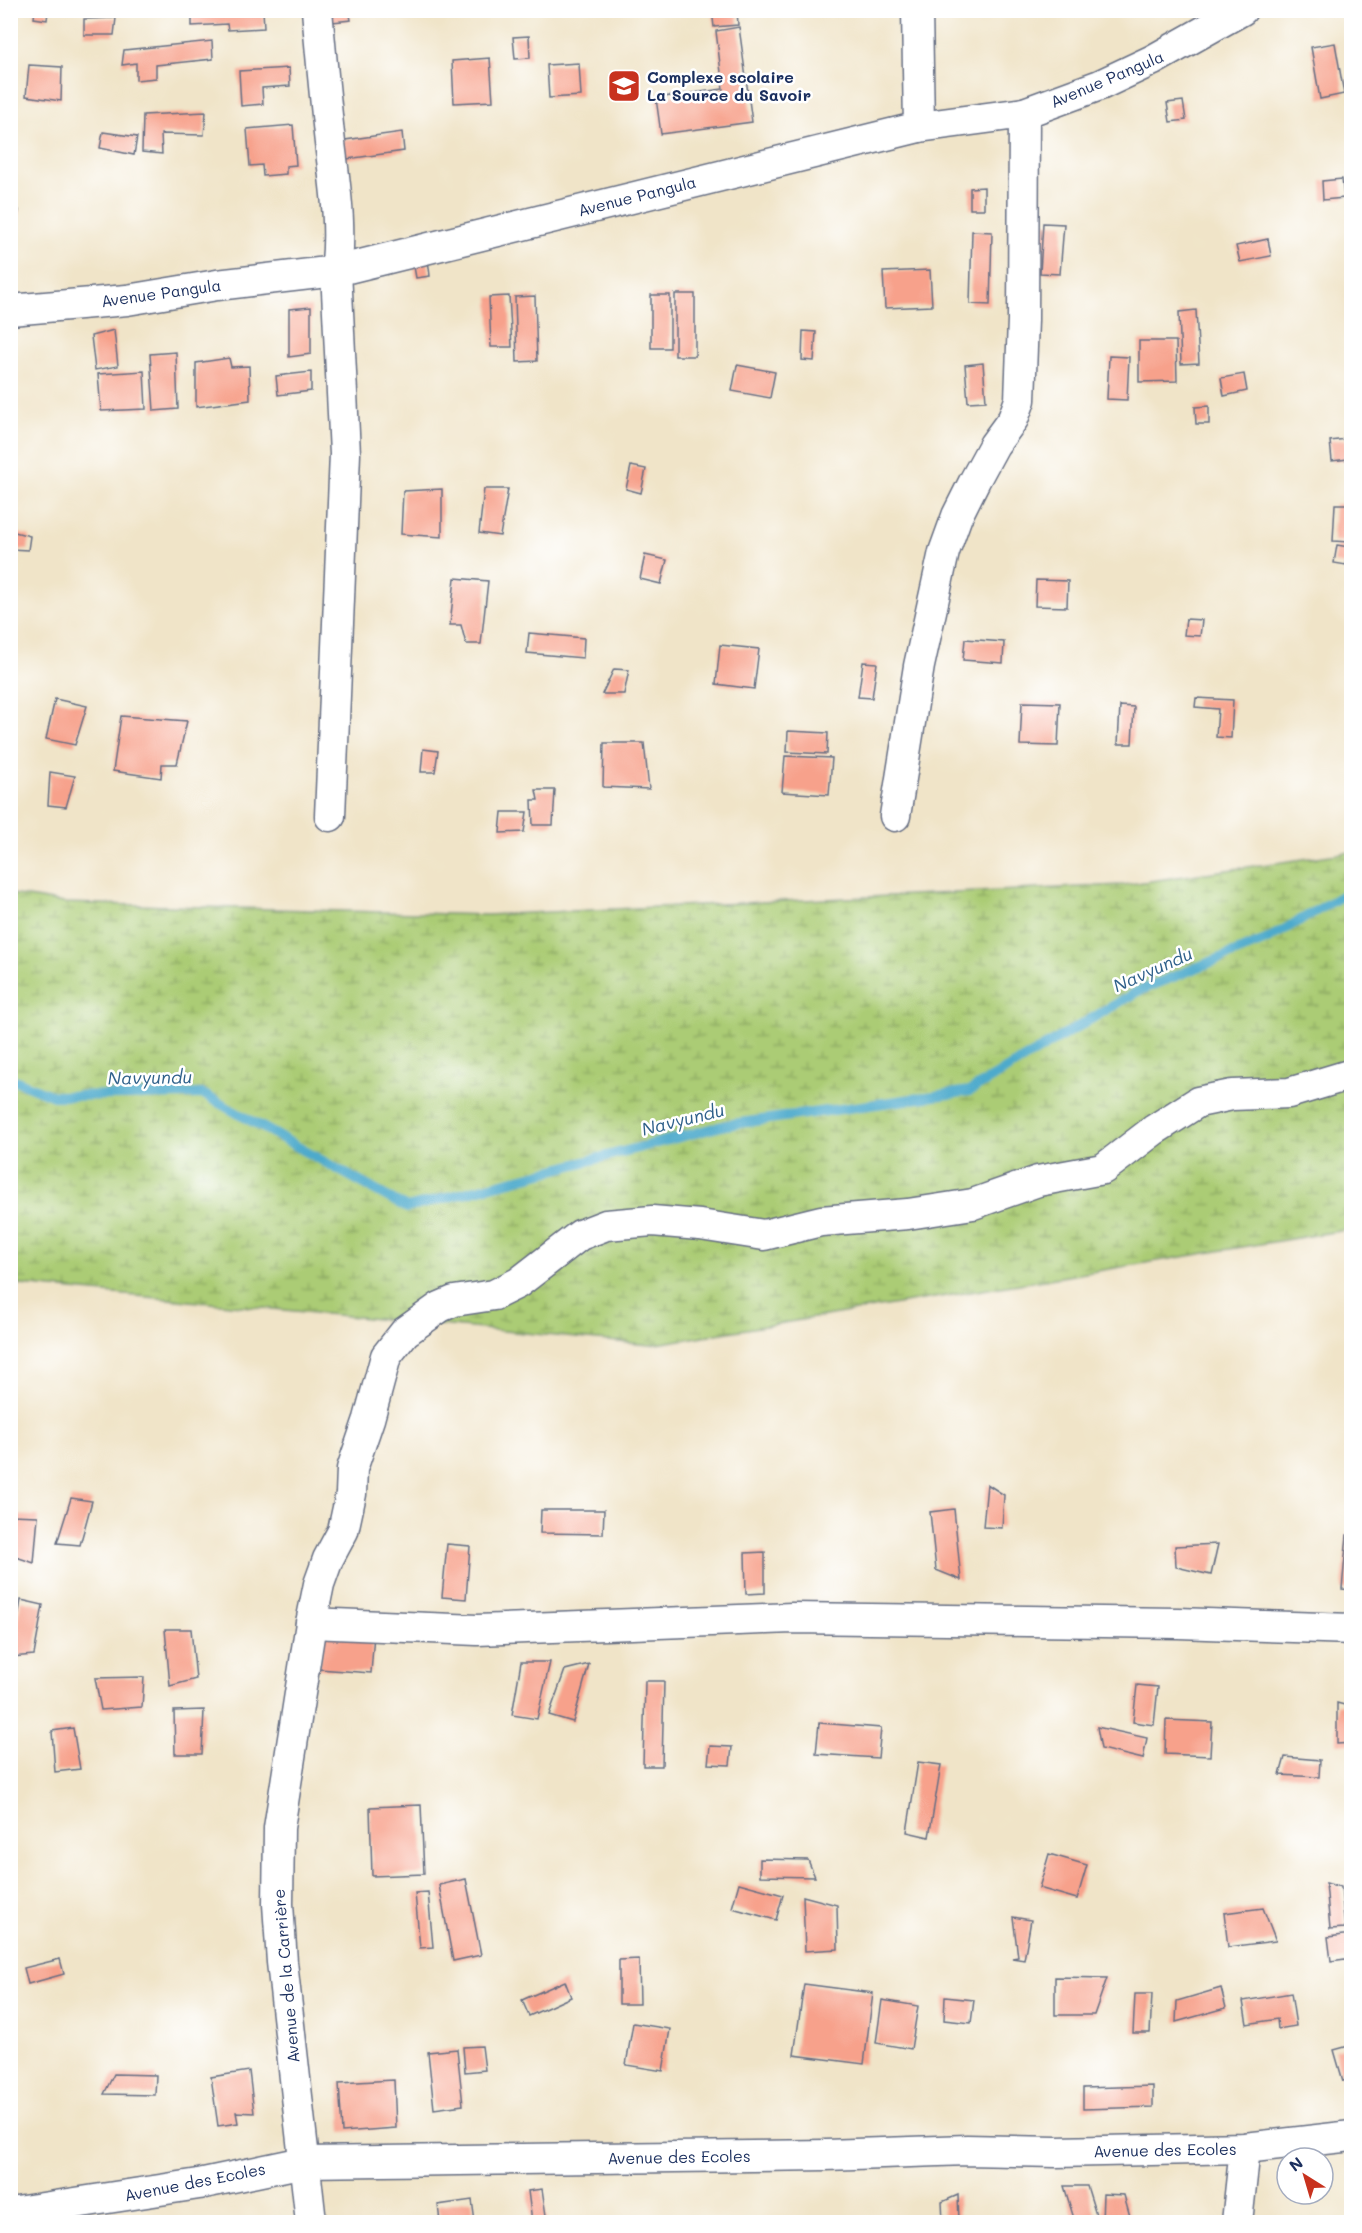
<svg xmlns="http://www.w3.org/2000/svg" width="1362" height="2233" font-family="Mali,sans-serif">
	<defs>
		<pattern id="wetland-marsh" width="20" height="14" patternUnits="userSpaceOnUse" patternTransform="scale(1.5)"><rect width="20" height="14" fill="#abcc74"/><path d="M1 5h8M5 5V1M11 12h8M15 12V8" fill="none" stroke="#8aa662"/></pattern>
	</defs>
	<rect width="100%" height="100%" fill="#fff"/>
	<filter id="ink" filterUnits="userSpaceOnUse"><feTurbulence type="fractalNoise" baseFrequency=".0167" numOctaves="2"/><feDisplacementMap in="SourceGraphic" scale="12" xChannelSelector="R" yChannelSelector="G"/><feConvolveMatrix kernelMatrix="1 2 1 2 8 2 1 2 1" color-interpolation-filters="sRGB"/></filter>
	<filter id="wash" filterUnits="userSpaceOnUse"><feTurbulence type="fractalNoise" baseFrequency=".008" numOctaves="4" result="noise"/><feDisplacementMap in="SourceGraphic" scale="24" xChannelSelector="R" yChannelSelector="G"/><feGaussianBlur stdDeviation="1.35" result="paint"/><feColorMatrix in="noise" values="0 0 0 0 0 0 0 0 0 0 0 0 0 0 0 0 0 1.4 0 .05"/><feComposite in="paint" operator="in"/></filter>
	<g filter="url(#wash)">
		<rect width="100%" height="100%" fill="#f0e4c8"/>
		<polygon fill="url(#wetland-marsh)" stroke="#637e69" stroke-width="1.5" points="1351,852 1351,1229 650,1345 11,1284 10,894 64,903 487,915 1123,885"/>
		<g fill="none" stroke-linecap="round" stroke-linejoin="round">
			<polyline stroke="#4eaacc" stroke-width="10" points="10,1078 53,1096 203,1094 407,1208 726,1125 970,1091 1138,991 1266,940 1352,890"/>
		</g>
		<g id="blocks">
			<g fill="#f7a18b">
				<polygon points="35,10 48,11 47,20 34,18"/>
				<polygon points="263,10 264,28 228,30 227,24 192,26 192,11"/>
				<polygon points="322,10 349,10 351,20 323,23"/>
				<polygon points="712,10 737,10 738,25 714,27"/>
				<polygon points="116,18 114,35 84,35 84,19"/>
				<polygon points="739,27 752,122 661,134 656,98 723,89 716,31"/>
				<polygon points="529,36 530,58 515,59 513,37"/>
				<polygon points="212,41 213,59 156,65 156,78 136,80 136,63 122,65 124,50"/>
				<polygon points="1335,43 1344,94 1320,99 1311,47"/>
				<polygon points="490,58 493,101 454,103 452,61"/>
				<polygon points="579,63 581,96 549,98 547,65"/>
				<polygon points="29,65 62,67 61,101 26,96"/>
				<polygon points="289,68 290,86 262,88 263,104 241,106 239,71"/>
				<polygon points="1183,101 1186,120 1170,122 1167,103"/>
				<polygon points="206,112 204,135 161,134 162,154 142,152 143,115"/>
				<polygon points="293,125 296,165 286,166 286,174 263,176 262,165 250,166 247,129"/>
				<polygon points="103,132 137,137 134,155 100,148"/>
				<polygon points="402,132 404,151 340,160 338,141"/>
				<polygon points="1342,179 1344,198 1323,200 1322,181"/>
				<polygon points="984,187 984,209 970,209 970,188"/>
				<polygon points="10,208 19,210 15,232 10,231"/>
				<polygon points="1043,223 1064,224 1060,274 1040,273"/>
				<polygon points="972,231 992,232 990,305 970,304"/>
				<polygon points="1268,239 1271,256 1240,262 1236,246"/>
				<polygon points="428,259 430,276 416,278 413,261"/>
				<polygon points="930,270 932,306 885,308 883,272"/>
				<rect x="675" y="294" width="20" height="62"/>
				<rect x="651" y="295" width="19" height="53"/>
				<polygon points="509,296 512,347 491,347 489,297"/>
				<polygon points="535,296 537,361 517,362 515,297"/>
				<polygon points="311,307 311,354 289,357 289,309"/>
				<polygon points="1196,310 1199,363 1181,364 1179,312"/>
				<polygon points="114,330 118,366 95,370 91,336"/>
				<polygon points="803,331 816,332 814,361 802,360"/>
				<polygon points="1139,341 1176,341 1177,381 1139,382"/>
				<polygon points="13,350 13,475 10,475 10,351"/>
				<polygon points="176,352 178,409 154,411 150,354"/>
				<polygon points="1109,356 1129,357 1127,400 1107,399"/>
				<polygon points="229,358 231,367 249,366 250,400 196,407 196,363"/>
				<polygon points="983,363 986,401 968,402 965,365"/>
				<polygon points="737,365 775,372 770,398 732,391"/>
				<polygon points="144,371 146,409 101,411 98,374"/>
				<polygon points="311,372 311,391 278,395 276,376"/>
				<polygon points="1244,374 1247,391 1224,396 1221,378"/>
				<polygon points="1209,406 1209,424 1196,424 1195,407"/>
				<polygon points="1346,439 1348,459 1332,461 1330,441"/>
				<polygon points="631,466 646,469 641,493 626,489"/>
				<polygon points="442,489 442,537 401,534 403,491"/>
				<polygon points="484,489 508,489 500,536 479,533"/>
				<polygon points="1335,504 1351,504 1350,542 1333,541"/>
				<polygon points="11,531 30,536 28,550 10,549"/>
				<polygon points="1337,545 1349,547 1346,565 1334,563"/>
				<polygon points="645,555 667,560 661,584 640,579"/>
				<polygon points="455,578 488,581 481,644 466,644 461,625 450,625"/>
				<polygon points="1036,580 1068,581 1067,607 1035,606"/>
				<polygon points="1186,619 1202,620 1200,636 1184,635"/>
				<polygon points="529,633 584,638 583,658 527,653"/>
				<polygon points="965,639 1004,642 1003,663 963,660"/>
				<polygon points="720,645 759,649 754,689 716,684"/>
				<polygon points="863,662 877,663 872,698 858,697"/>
				<polygon points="614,669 629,670 624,694 602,694"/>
				<polygon points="1196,698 1233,700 1231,738 1216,737 1218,709 1195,707"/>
				<polygon points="55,699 87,706 75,745 46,739"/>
				<polygon points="1022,702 1060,703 1058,746 1020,745"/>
				<polygon points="1120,706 1134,707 1132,744 1118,744"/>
				<polygon points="121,716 187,721 177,764 162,764 161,778 113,771"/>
				<polygon points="788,731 828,733 827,754 787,752"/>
				<polygon points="604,743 644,743 649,789 603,787"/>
				<polygon points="423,749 438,751 435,772 421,772"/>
				<polygon points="785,756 832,758 829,795 782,792"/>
				<polygon points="50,772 75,776 66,807 48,805"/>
				<polygon points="536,790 555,790 553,825 533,825 532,800 538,800"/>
				<polygon points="502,812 527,812 524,832 500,833"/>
				<polygon points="987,1484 1004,1495 1002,1528 983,1527"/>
				<polygon points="71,1498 92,1501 80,1545 57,1543"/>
				<polygon points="954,1509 961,1580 936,1570 930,1512"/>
				<polygon points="541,1510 604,1510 603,1534 540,1533"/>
				<polygon points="10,1515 38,1516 34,1563 10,1555"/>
				<polygon points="1347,1535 1352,1535 1352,1590 1342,1589"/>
				<polygon points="447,1544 470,1546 466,1599 442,1597"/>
				<polygon points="1218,1544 1211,1575 1176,1567 1175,1546"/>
				<polygon points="765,1552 765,1593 746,1594 745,1553"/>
				<polygon points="21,1600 43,1605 34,1655 11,1657"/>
				<polygon points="325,1628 374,1634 371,1673 319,1669"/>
				<polygon points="165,1629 191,1629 196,1679 170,1686"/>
				<polygon points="521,1662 550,1662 537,1719 512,1715"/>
				<polygon points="589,1664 573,1722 549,1715 565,1670"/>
				<polygon points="144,1677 142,1707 101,1710 95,1678"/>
				<polygon points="645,1681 664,1681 662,1766 643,1766"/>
				<polygon points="1137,1685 1158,1687 1154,1725 1133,1722"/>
				<polygon points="1337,1703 1352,1707 1352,1743 1337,1744"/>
				<polygon points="204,1710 202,1754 175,1754 174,1711"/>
				<polygon points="1166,1720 1212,1722 1210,1756 1165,1754"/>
				<polygon points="819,1723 881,1728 878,1758 816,1754"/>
				<polygon points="1097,1727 1147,1738 1143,1759 1101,1749"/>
				<polygon points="73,1728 80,1769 55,1772 52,1731"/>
				<polygon points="710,1746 732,1747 730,1765 708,1764"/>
				<polygon points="1285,1757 1320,1760 1319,1777 1280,1775"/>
				<polygon points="918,1762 941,1765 929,1837 907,1832"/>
				<polygon points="421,1805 424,1874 372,1876 370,1807"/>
				<polygon points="1049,1854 1087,1865 1077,1899 1039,1888"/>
				<polygon points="760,1859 808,1860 815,1877 760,1876"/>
				<polygon points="466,1879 481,1955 453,1961 439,1885"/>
				<polygon points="739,1883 783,1895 776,1920 732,1908"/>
				<polygon points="1326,1883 1341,1887 1345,1928 1330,1929"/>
				<polygon points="428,1892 433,1947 420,1948 415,1893"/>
				<polygon points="803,1896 837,1905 838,1949 805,1951"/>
				<polygon points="1263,1908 1276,1941 1228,1947 1224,1913"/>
				<polygon points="1013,1917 1031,1920 1024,1960 1012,1958 1018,1957"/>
				<polygon points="1352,1934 1352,1958 1331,1961 1328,1937"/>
				<polygon points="60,1959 64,1974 28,1984 24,1968"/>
				<polygon points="639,1959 640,2004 619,2004 619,1960"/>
				<polygon points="1055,1977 1107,1978 1094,2015 1055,2015"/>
				<polygon points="565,1981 571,1997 529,2016 522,2000"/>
				<polygon points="804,1984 873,1993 864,2064 794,2055"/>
				<polygon points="1221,1988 1226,2008 1176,2022 1177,2001"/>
				<polygon points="1291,1993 1296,2026 1278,2029 1277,2019 1247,2024 1243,2001"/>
				<polygon points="1135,1994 1152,1994 1150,2033 1133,2033"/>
				<polygon points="945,1997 974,2000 971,2023 944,2020"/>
				<polygon points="882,2000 918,2006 911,2049 876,2043"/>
				<polygon points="633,2023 670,2029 663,2071 626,2065"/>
				<polygon points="1352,2045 1352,2079 1343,2081 1334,2050"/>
				<polygon points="482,2046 485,2070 465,2072 463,2047"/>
				<polygon points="457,2049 463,2105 434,2109 428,2052"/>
				<polygon points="249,2071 254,2113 236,2112 238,2123 218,2126 211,2077"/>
				<polygon points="114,2074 156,2075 155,2095 104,2094"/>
				<polygon points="394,2080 396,2128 342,2132 339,2083"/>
				<polygon points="1153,2086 1153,2107 1083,2109 1083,2088"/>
				<polygon points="1064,2186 1087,2186 1097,2218 1075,2222"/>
				<polygon points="542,2189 547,2222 532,2222 528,2191"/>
				<polygon points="1103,2194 1124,2195 1131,2220 1122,2222 1102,2222"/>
				<polygon points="958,2195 959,2222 943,2222 942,2202"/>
				<polygon points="472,2200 475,2222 440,2222 438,2205"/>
			</g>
		</g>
	</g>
	<g filter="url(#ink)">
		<use href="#blocks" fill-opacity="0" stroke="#666e83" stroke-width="1.5"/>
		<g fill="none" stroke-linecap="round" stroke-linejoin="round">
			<defs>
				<g id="street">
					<path d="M317,10c4,45 8,89 13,133 5,43 12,84 6,128l9,183 -15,362"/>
					<polyline points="917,10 919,127"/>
					<polyline points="10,310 127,300 217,285 336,271 919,127 1024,113 1100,85 1153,60 1242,10"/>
					<polyline points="895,816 919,666 944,552 957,516 975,480 994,445 1013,419 1020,400 1023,320 1024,113"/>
					<polyline points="311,1623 477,1630 792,1618 1178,1623 1352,1629"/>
					<polyline points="10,2213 199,2184 304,2162 826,2155 967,2150 1056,2152 1245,2148 1352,2136"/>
					<polyline points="311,2222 282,1962 278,1904 279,1828 311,1623 319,1584 328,1559 343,1531 351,1494 352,1469 369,1419 386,1356 405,1332 440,1307 454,1301 494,1295 518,1283 580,1235 606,1225 652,1221 700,1225 764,1235 821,1221 908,1214 973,1204 1038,1181 1103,1169 1154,1130 1198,1102 1232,1095 1289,1093 1352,1074"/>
					<polyline points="1237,2222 1245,2148"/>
				</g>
			</defs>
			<use href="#street" stroke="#666e83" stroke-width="33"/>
			<use href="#street" stroke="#fff" stroke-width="30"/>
		</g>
	</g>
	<defs>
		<symbol id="school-square" viewBox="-11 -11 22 22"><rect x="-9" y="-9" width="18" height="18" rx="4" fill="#c8321e" stroke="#fff"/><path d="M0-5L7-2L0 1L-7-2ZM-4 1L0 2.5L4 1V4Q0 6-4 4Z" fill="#fff"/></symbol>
	</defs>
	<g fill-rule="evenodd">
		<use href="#school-square" x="605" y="67" width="38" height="38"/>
	</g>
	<g text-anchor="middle" stroke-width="5" stroke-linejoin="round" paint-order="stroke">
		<g font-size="16" font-weight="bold" fill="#1b2f5e" stroke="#fff" text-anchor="start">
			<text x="647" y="83">Complexe scolaire<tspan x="647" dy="18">La Source du Savoir</tspan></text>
		</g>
		<g font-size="16" fill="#1b2f5e" stroke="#fff">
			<text transform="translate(1107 79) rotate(-23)" y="6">Avenue Pangula</text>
			<text transform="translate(637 196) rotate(-14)" y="6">Avenue Pangula</text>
			<text transform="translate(161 293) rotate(-8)" y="6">Avenue Pangula</text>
			<text transform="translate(286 1976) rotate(-95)" y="6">Avenue de la Carrière</text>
			<text transform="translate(1165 2150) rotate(-1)" y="6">Avenue des Ecoles</text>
			<text transform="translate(679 2157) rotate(-1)" y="6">Avenue des Ecoles</text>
			<text transform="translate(195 2182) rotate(-11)" y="6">Avenue des Ecoles</text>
		</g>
		<g font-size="18" font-style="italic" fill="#2f608a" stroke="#fff">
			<text transform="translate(1153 970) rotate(-24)" y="6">Navyundu</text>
			<text transform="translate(150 1078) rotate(-1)" y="6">Navyundu</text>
			<text transform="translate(683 1120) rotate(-14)" y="6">Navyundu</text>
		</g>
	</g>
	<rect width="1362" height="2233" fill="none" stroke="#fff" stroke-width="36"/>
	<g transform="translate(1305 2176) rotate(323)"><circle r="28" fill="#ffffff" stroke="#a4acbf" stroke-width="1.5"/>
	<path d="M0-4.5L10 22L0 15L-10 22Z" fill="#c8321e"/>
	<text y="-9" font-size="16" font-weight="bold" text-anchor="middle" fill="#1b2f5e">N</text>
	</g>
</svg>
